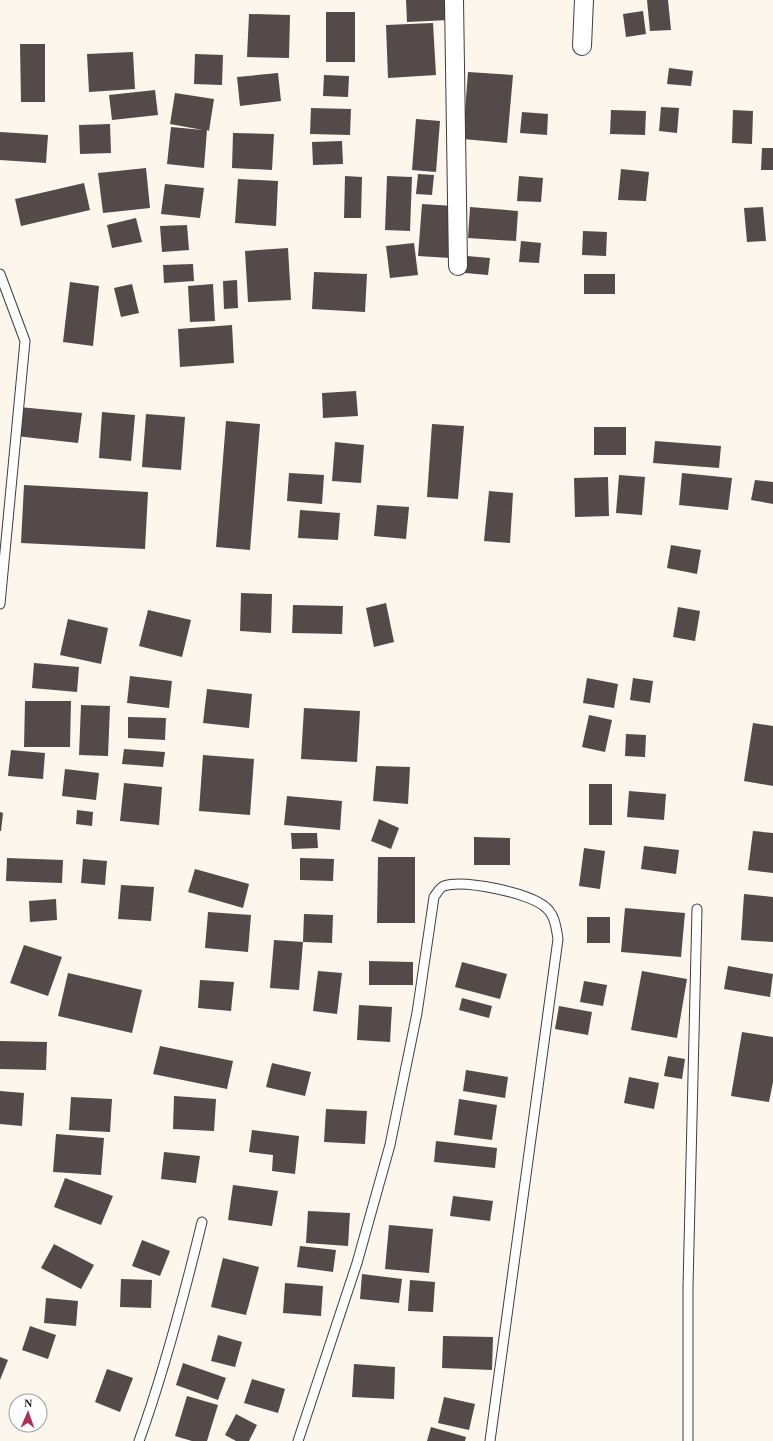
<svg xmlns="http://www.w3.org/2000/svg" width="773" height="1441" font-family="Georgia,serif">
	<rect width="100%" height="100%" fill="#fdf6ec"/>
	<g fill="#534a49">
		<polygon points="406,0 448,0 449,20 407,22"/>
		<polygon points="647,0 668,0 671,30 650,31"/>
		<polygon points="643,11 646,34 626,37 623,14"/>
		<rect x="326" y="12" width="29" height="50"/>
		<polygon points="249,14 290,15 289,58 247,57"/>
		<polygon points="433,23 436,75 388,78 386,25"/>
		<polygon points="20,44 45,44 45,102 21,102"/>
		<polygon points="133,52 135,89 89,92 87,54"/>
		<polygon points="195,54 223,55 222,85 194,84"/>
		<polygon points="669,68 693,71 691,86 667,84"/>
		<polygon points="468,72 513,75 507,143 463,139"/>
		<polygon points="278,73 281,101 240,106 237,77"/>
		<polygon points="324,75 349,76 348,97 323,96"/>
		<polygon points="155,90 158,115 112,120 109,95"/>
		<polygon points="175,93 214,99 209,131 207,130 204,168 167,164 171,127 203,130 170,124"/>
		<polygon points="661,107 679,108 677,133 659,131"/>
		<polygon points="311,108 351,109 350,135 310,134"/>
		<polygon points="611,110 646,111 645,135 610,134"/>
		<polygon points="733,110 753,111 752,144 732,143"/>
		<polygon points="522,112 548,114 547,135 520,133"/>
		<polygon points="416,119 440,121 436,172 412,170"/>
		<polygon points="110,124 111,153 80,154 79,125"/>
		<polygon points="0,132 48,135 46,163 0,160"/>
		<polygon points="233,133 274,134 272,170 232,168"/>
		<polygon points="342,141 343,164 313,165 312,142"/>
		<polygon points="762,148 773,148 773,170 761,170"/>
		<polygon points="146,168 150,208 103,213 98,173"/>
		<polygon points="621,169 649,172 646,201 618,200"/>
		<polygon points="418,174 434,175 432,195 416,194"/>
		<polygon points="345,176 362,177 361,218 344,218"/>
		<polygon points="387,176 412,177 410,231 385,230"/>
		<polygon points="519,176 543,178 541,202 517,201"/>
		<polygon points="238,179 278,181 276,226 235,223"/>
		<polygon points="84,183 90,210 21,226 15,199"/>
		<polygon points="165,184 204,188 200,218 161,214"/>
		<polygon points="422,204 454,206 450,258 418,256"/>
		<polygon points="470,207 518,211 516,241 468,238"/>
		<polygon points="763,207 766,241 747,242 744,208"/>
		<polygon points="136,218 142,242 112,248 107,225"/>
		<polygon points="187,225 189,250 162,252 160,226"/>
		<polygon points="583,231 607,232 606,256 582,255"/>
		<polygon points="521,241 541,243 539,263 519,262"/>
		<polygon points="414,243 418,275 390,278 386,246"/>
		<polygon points="288,248 291,300 248,302 245,251"/>
		<polygon points="467,256 490,258 488,275 465,273"/>
		<polygon points="193,264 194,281 164,283 163,265"/>
		<polygon points="314,272 367,274 365,312 312,309"/>
		<rect x="584" y="274" width="31" height="20"/>
		<polygon points="237,280 238,308 224,309 223,281"/>
		<polygon points="70,282 99,286 93,346 63,342"/>
		<polygon points="132,284 139,313 121,317 114,288"/>
		<polygon points="213,284 215,321 190,322 188,286"/>
		<polygon points="232,325 234,363 180,367 178,329"/>
		<polygon points="356,391 358,416 323,418 322,393"/>
		<polygon points="19,407 82,413 78,443 16,436"/>
		<polygon points="102,412 135,415 131,461 99,458"/>
		<polygon points="146,414 185,417 181,470 142,467"/>
		<polygon points="226,421 260,424 250,550 216,547"/>
		<polygon points="432,424 464,426 458,499 427,497"/>
		<rect x="594" y="427" width="32" height="28"/>
		<polygon points="655,441 721,446 719,468 653,463"/>
		<polygon points="335,442 364,445 361,483 332,481"/>
		<polygon points="289,473 324,475 322,504 287,501"/>
		<polygon points="682,473 732,478 728,510 679,505"/>
		<polygon points="619,475 645,477 642,515 616,513"/>
		<polygon points="608,477 609,516 575,517 574,478"/>
		<polygon points="755,480 773,482 773,504 751,500"/>
		<polygon points="24,485 148,492 145,549 21,543"/>
		<polygon points="489,491 513,493 510,543 484,541"/>
		<polygon points="377,505 409,507 406,539 374,536"/>
		<polygon points="300,510 340,513 338,540 298,538"/>
		<polygon points="671,545 701,550 697,574 667,568"/>
		<polygon points="241,593 272,594 271,633 240,631"/>
		<polygon points="386,603 394,642 374,647 366,608"/>
		<polygon points="293,605 343,606 342,634 292,633"/>
		<polygon points="678,607 700,611 695,641 673,637"/>
		<polygon points="148,610 191,620 182,657 139,646"/>
		<polygon points="68,619 108,628 101,664 60,655"/>
		<polygon points="34,663 79,667 77,692 32,688"/>
		<polygon points="130,676 172,681 169,708 127,703"/>
		<polygon points="587,678 618,684 614,708 583,703"/>
		<polygon points="633,678 653,681 650,703 630,700"/>
		<polygon points="207,689 252,694 249,728 203,723"/>
		<polygon points="25,701 71,701 70,747 24,747"/>
		<polygon points="81,705 110,706 108,756 79,755"/>
		<polygon points="304,708 360,711 357,762 301,759"/>
		<polygon points="589,715 612,720 605,752 582,747"/>
		<polygon points="128,717 166,718 165,740 128,738"/>
		<polygon points="753,723 773,726 773,786 744,781"/>
		<polygon points="626,734 646,735 645,757 625,756"/>
		<polygon points="124,749 165,752 163,767 122,764"/>
		<polygon points="11,750 45,753 43,779 8,776"/>
		<polygon points="203,755 254,759 250,815 199,811"/>
		<polygon points="376,766 410,767 408,804 373,801"/>
		<polygon points="65,769 99,773 96,800 62,796"/>
		<polygon points="124,783 162,787 159,825 120,821"/>
		<rect x="589" y="784" width="23" height="41"/>
		<polygon points="629,791 666,794 664,820 627,817"/>
		<polygon points="287,796 342,801 340,830 284,825"/>
		<polygon points="77,810 93,812 92,826 76,824"/>
		<polygon points="0,812 3,813 1,831 0,831"/>
		<polygon points="379,819 399,828 391,849 371,841"/>
		<polygon points="753,831 773,833 773,873 748,870"/>
		<polygon points="291,833 317,833 318,848 292,849"/>
		<polygon points="474,837 510,838 510,865 474,865"/>
		<polygon points="644,846 679,850 676,874 641,869"/>
		<polygon points="584,848 605,851 600,889 579,886"/>
		<polygon points="378,857 415,857 415,923 377,923"/>
		<polygon points="7,858 63,860 62,883 6,881"/>
		<polygon points="300,858 334,859 333,881 300,880"/>
		<polygon points="83,859 107,861 105,885 81,883"/>
		<polygon points="195,869 249,884 243,908 188,892"/>
		<polygon points="121,885 154,887 151,921 118,919"/>
		<polygon points="744,894 773,897 773,942 741,940"/>
		<polygon points="56,899 57,920 30,922 29,901"/>
		<polygon points="625,908 685,913 681,957 621,952"/>
		<polygon points="208,912 251,915 248,952 205,948"/>
		<polygon points="304,914 333,915 332,943 303,942"/>
		<rect x="587" y="917" width="23" height="26"/>
		<polygon points="274,940 303,942 299,990 270,988"/>
		<polygon points="24,945 62,957 48,996 10,983"/>
		<polygon points="369,961 413,962 413,985 369,985"/>
		<polygon points="462,962 507,974 500,999 455,987"/>
		<polygon points="728,966 773,974 770,997 724,989"/>
		<polygon points="318,971 342,973 337,1014 313,1011"/>
		<polygon points="642,971 687,979 677,1038 631,1030"/>
		<polygon points="68,973 142,990 132,1033 58,1016"/>
		<polygon points="200,980 234,982 231,1011 198,1008"/>
		<polygon points="584,981 607,985 603,1006 580,1002"/>
		<polygon points="462,998 492,1006 489,1018 459,1010"/>
		<polygon points="359,1005 392,1007 390,1042 357,1040"/>
		<polygon points="559,1006 592,1012 588,1035 555,1029"/>
		<polygon points="742,1032 773,1037 773,1082 769,1102 731,1096"/>
		<polygon points="0,1041 47,1042 46,1070 0,1069"/>
		<polygon points="160,1046 233,1061 227,1089 153,1074"/>
		<polygon points="668,1056 685,1059 682,1079 664,1076"/>
		<polygon points="272,1063 311,1072 305,1096 266,1087"/>
		<polygon points="466,1070 508,1077 505,1098 463,1091"/>
		<polygon points="629,1077 659,1083 654,1109 624,1103"/>
		<polygon points="0,1091 24,1093 22,1126 0,1124"/>
		<polygon points="174,1096 216,1099 214,1131 173,1129"/>
		<polygon points="71,1097 112,1099 110,1132 69,1130"/>
		<polygon points="459,1099 497,1105 492,1140 454,1135"/>
		<polygon points="326,1109 367,1111 365,1144 324,1142"/>
		<polygon points="252,1130 299,1136 295,1174 272,1171 273,1155 249,1152"/>
		<polygon points="56,1134 104,1138 101,1175 53,1172"/>
		<polygon points="436,1141 497,1148 495,1168 434,1162"/>
		<polygon points="164,1152 200,1156 196,1183 161,1179"/>
		<polygon points="65,1178 113,1196 101,1225 54,1207"/>
		<polygon points="233,1185 278,1191 272,1226 228,1220"/>
		<polygon points="453,1196 493,1201 490,1221 450,1216"/>
		<polygon points="308,1211 350,1213 348,1246 306,1243"/>
		<polygon points="389,1225 433,1229 429,1273 385,1269"/>
		<polygon points="142,1240 170,1251 160,1276 132,1266"/>
		<polygon points="54,1244 94,1265 81,1289 41,1268"/>
		<polygon points="300,1246 336,1250 333,1272 297,1267"/>
		<polygon points="223,1258 259,1267 246,1315 211,1307"/>
		<polygon points="362,1274 402,1279 399,1303 360,1299"/>
		<polygon points="121,1279 152,1280 151,1308 120,1307"/>
		<polygon points="410,1280 435,1282 433,1312 408,1311"/>
		<polygon points="285,1283 323,1286 321,1316 283,1313"/>
		<polygon points="46,1298 78,1301 76,1326 44,1323"/>
		<polygon points="30,1326 56,1335 48,1359 22,1350"/>
		<polygon points="218,1335 242,1342 235,1367 211,1361"/>
		<polygon points="443,1336 493,1337 492,1370 442,1368"/>
		<polygon points="0,1357 8,1360 0,1380"/>
		<polygon points="183,1363 226,1378 218,1400 176,1385"/>
		<polygon points="354,1364 395,1367 394,1399 352,1397"/>
		<polygon points="107,1369 133,1378 120,1412 95,1402"/>
		<polygon points="252,1379 285,1389 278,1413 244,1403"/>
		<polygon points="187,1396 218,1405 207,1441 192,1441 175,1436"/>
		<polygon points="444,1397 475,1404 469,1430 438,1423"/>
		<polygon points="236,1414 257,1425 249,1441 236,1441 225,1435"/>
		<polygon points="431,1427 466,1437 465,1441 427,1441"/>
	</g>
	<g fill="none" stroke-linecap="round" stroke-linejoin="round">
		<defs>
			<g id="lane">
				<polyline points="0,274 25,341 0,604"/>
				<path d="M139,1441c26,-72 45,-145 63,-219"/>
				<path d="M298,1441l59,-178 33,-118 27,-132 17,-116c3,-4 6,-10 10,-11 20,-7 84,7 100,20 11,8 12,21 14,33l-68,502"/>
				<polyline points="688,1441 688,1287 697,909"/>
			</g>
			<g id="street">
				<polyline points="454,0 458,266"/>
				<polyline points="582,46 584,0"/>
			</g>
		</defs>
		<use href="#lane" stroke="#3e3e3e" stroke-width="11"/>
		<use href="#street" stroke="#3e3e3e" stroke-width="20"/>
		<use href="#lane" stroke="#fff" stroke-width="9"/>
		<use href="#street" stroke="#fff" stroke-width="18"/>
	</g>
	<g transform="translate(28 1413) rotate(2)"><circle r="19" fill="#ffffff" stroke="#9d9d9d"/>
	<path d="M0-3L7 15L0 10L-7 15Z" fill="#ac3355"/>
	<text y="-6" font-size="11" font-weight="bold" text-anchor="middle" fill="#0b0b0b">N</text>
	</g>
</svg>
